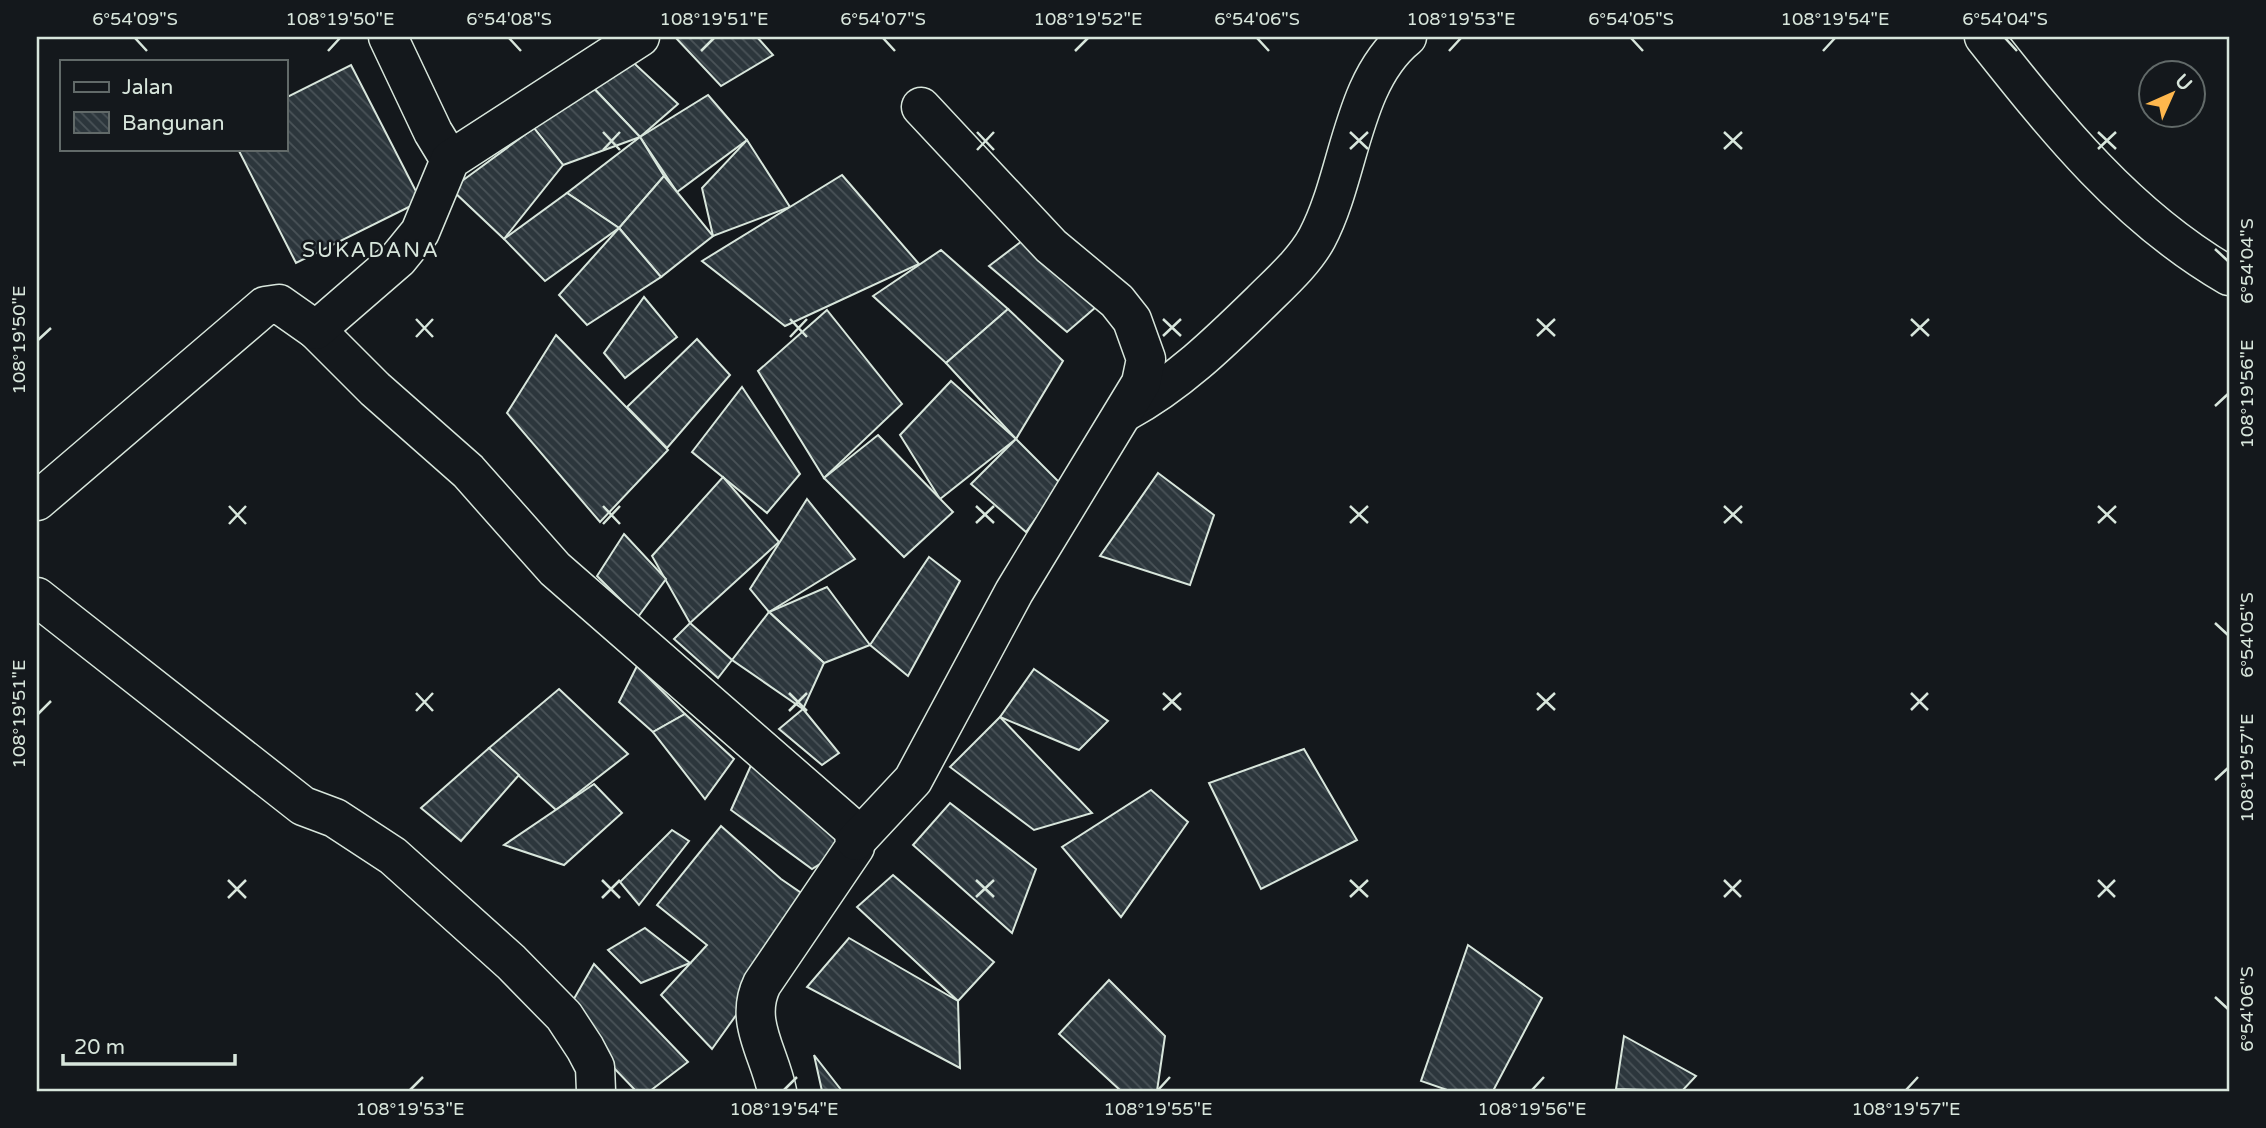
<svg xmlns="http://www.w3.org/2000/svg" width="2266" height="1128" font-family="'Varela Round',sans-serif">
	<defs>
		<pattern id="building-back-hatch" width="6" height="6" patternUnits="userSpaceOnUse" patternTransform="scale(1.75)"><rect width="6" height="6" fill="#2c363c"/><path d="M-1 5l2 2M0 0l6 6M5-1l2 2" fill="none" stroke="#4a5358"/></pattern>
	</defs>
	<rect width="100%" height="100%" fill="#14181c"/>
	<g fill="url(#building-back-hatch)" stroke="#d8e6dc" stroke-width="2">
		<polygon points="675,37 757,37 773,55 721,86"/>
		<polygon points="623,53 678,104 640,137 586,80"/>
		<polygon points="351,65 421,201 296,263 238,149 285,149 285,98"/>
		<polygon points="586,80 640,137 563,165 534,128"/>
		<polygon points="708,95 747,140 677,192 640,137"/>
		<polygon points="534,128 563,165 504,239 451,189"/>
		<polygon points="640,137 664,176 619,228 567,193"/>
		<polygon points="747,140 790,207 713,236 702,188"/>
		<polygon points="842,175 919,264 785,326 702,261"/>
		<polygon points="664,176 713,236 661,277 619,228"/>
		<polygon points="567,193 619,228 545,281 504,239"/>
		<polygon points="619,228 661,277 587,325 559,295"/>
		<polygon points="1022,241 1096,307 1067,332 989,266"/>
		<polygon points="941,250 1008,309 946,363 873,296"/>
		<polygon points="644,297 677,337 625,378 604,353"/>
		<polygon points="1008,309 1063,361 1016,439 946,363"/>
		<polygon points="827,310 902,404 824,478 758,371"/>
		<polygon points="556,335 668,450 600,522 507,413"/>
		<polygon points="697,339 730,375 667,448 627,407"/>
		<polygon points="951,381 1016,439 940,499 900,435"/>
		<polygon points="742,387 800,474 767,513 692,452"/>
		<polygon points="878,435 953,512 904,557 824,478"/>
		<polygon points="1016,439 1061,484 1026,532 971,484"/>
		<polygon points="1158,473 1214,515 1190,585 1100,556"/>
		<polygon points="723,477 779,542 690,623 652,556"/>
		<polygon points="807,499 855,559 769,612 750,589"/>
		<polygon points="624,534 666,579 638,617 597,576"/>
		<polygon points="929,557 960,581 908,676 870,645"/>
		<polygon points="827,587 870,645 824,663 769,612"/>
		<polygon points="769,612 824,663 803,709 732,660"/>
		<polygon points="690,623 732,660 718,678 674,639"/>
		<polygon points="637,666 685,714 653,732 619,702"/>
		<polygon points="1034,669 1108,721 1079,750 1000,717"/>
		<polygon points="559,689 628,754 556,810 489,748"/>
		<polygon points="803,709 839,753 822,765 779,729"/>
		<polygon points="685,714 734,759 705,799 653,732"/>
		<polygon points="1000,717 1092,813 1034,830 950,767"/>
		<polygon points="489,748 519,775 461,841 421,808"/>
		<polygon points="1304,749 1357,840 1261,889 1209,783"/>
		<polygon points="752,763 856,841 812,869 731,810"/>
		<polygon points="594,784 622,813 564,865 504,845"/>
		<polygon points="1151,790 1188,822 1121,917 1062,847"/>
		<polygon points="950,803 1036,869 1012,933 913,845"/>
		<polygon points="721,826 781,879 816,903 712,1049 661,995 707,945 657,905"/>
		<polygon points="672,830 689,841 639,905 620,882"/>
		<polygon points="893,875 994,962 958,1001 857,907"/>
		<polygon points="645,928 690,963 641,983 608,950"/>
		<polygon points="849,938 958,1001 960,1068 807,987"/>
		<polygon points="1468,945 1542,998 1493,1091 1450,1091 1421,1081"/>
		<polygon points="594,964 688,1062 650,1091 636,1091 564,1016"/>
		<polygon points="1109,980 1165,1036 1157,1091 1121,1091 1059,1034"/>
		<polygon points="1624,1036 1696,1076 1682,1091 1616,1089"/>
		<polygon points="814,1055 842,1091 822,1091"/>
	</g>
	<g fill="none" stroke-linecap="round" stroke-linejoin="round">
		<defs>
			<g id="minor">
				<polyline points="388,37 433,132 450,160"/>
				<path d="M1984,37c72,91 143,180 245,239"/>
				<path d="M316,330l59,59 93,82 87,98 299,261 1,17 -93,137c-18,37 7,68 15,107"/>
				<path d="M1125,412c52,-28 94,-69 136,-110 19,-19 43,-40 56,-64 33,-62 34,-156 90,-201"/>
				<polyline points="37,501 265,306 279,304 316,330 398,259 420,232 450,160 640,37"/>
				<polyline points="37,597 303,806 335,818 393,856 511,962 564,1016 585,1048 595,1067 596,1091"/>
				<polyline points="856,841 913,780 1014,592 1141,383 1146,359 1132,320 1117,301 1051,246 921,107"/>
			</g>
		</defs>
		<use href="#minor" stroke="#d8e6dc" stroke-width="41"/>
		<use href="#minor" stroke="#14181c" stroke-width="38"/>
	</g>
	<path fill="none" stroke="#d8e6dc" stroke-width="2.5" d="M135,38l12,13M509,38l12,13M883,38l12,13M1257,38l12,13M1631,38l12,13M2005,38l12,13M328,51l12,-13M701,51l13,-13M1075,51l13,-13M1449,51l12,-13M1823,51l12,-13M603,132l17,18M977,132l17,18M1350,132l18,17M1724,132l18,17M2098,132l18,17M1350,149l18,-17M1724,149l18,-17M2098,149l18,-17M603,150l17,-18M977,150l17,-18M2215,249l13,12M416,319l17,18M790,319l17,18M1163,319l18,17M1537,319l18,17M1911,319l18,17M1163,336l18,-17M1537,336l18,-17M1911,336l18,-17M416,337l17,-18M790,337l17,-18M38,340l13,-12M2215,406l13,-12M229,506l17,18M603,506l17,18M976,506l18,17M1350,506l18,17M1724,506l18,17M2098,506l18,17M976,523l18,-17M1350,523l18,-17M1724,523l18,-17M2098,523l18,-17M229,524l17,-18M603,524l17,-18M2215,623l13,12M416,693l17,18M789,693l18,18M1163,693l18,17M1537,693l18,17M1911,693l17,17M1163,710l18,-17M1537,710l18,-17M1911,710l17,-17M416,711l17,-18M789,711l18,-18M38,714l13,-13M2215,780l13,-12M228,880l18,18M602,880l18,18M976,880l18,17M1350,880l18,17M1724,880l17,17M2098,880l17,17M976,897l18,-17M1350,897l18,-17M1724,897l17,-17M2098,897l17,-17M228,898l18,-18M602,898l18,-18M2215,997l13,12M410,1090l13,-13M784,1090l13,-13M1158,1090l12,-13M1532,1090l12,-13M1906,1090l12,-13"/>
	<g text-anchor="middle" stroke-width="5" stroke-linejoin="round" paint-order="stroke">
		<g font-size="21" letter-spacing="2" fill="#d8e6dc" stroke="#14181c">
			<text x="371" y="257">SUKADANA</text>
		</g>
	</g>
	<rect width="2266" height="1128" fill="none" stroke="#14181c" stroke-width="77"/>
	<rect x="60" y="60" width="228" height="91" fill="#14181c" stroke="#626a69" stroke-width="2"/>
	<rect x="74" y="82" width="35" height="10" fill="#14181c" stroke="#626a69" stroke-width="2"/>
	<text x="122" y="94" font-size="21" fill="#d8e6dc">Jalan</text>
	<rect x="74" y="112" width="35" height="21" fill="url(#building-back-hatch)" stroke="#626a69" stroke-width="2"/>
	<text x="122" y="130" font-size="21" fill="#d8e6dc">Bangunan</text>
	<g transform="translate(2172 94) rotate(45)"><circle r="33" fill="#14181c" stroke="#626a69" stroke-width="2"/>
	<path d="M0-5L12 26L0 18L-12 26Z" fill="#ffb74d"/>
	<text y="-10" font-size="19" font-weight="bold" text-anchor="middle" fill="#d8e6dc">U</text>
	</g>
	<path d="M63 1054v10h172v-10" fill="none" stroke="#d8e6dc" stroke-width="3.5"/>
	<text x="74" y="1054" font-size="21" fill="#d8e6dc" stroke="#14181c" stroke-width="5" paint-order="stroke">20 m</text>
	<rect x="38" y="38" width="2190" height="1052" fill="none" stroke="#d8e6dc" stroke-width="2.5"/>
	<g font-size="18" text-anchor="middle" fill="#d8e6dc">
		<text x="135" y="25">6°54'09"S</text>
		<text x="340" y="25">108°19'50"E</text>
		<text x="509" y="25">6°54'08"S</text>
		<text x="714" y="25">108°19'51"E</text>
		<text x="883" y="25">6°54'07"S</text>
		<text x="1088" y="25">108°19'52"E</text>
		<text x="1257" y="25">6°54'06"S</text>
		<text x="1461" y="25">108°19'53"E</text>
		<text x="1631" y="25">6°54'05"S</text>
		<text x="1835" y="25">108°19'54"E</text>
		<text x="2005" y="25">6°54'04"S</text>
		<text transform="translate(2247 261) rotate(-90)" y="6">6°54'04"S</text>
		<text transform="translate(19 340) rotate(-90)" y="6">108°19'50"E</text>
		<text transform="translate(2247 394) rotate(-90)" y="6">108°19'56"E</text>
		<text transform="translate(2247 635) rotate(-90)" y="6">6°54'05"S</text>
		<text transform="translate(19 714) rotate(-90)" y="6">108°19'51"E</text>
		<text transform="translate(2247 768) rotate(-90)" y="6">108°19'57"E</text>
		<text transform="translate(2247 1009) rotate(-90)" y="6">6°54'06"S</text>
		<text x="410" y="1115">108°19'53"E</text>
		<text x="784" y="1115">108°19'54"E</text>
		<text x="1158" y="1115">108°19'55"E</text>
		<text x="1532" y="1115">108°19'56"E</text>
		<text x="1906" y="1115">108°19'57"E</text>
	</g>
</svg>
